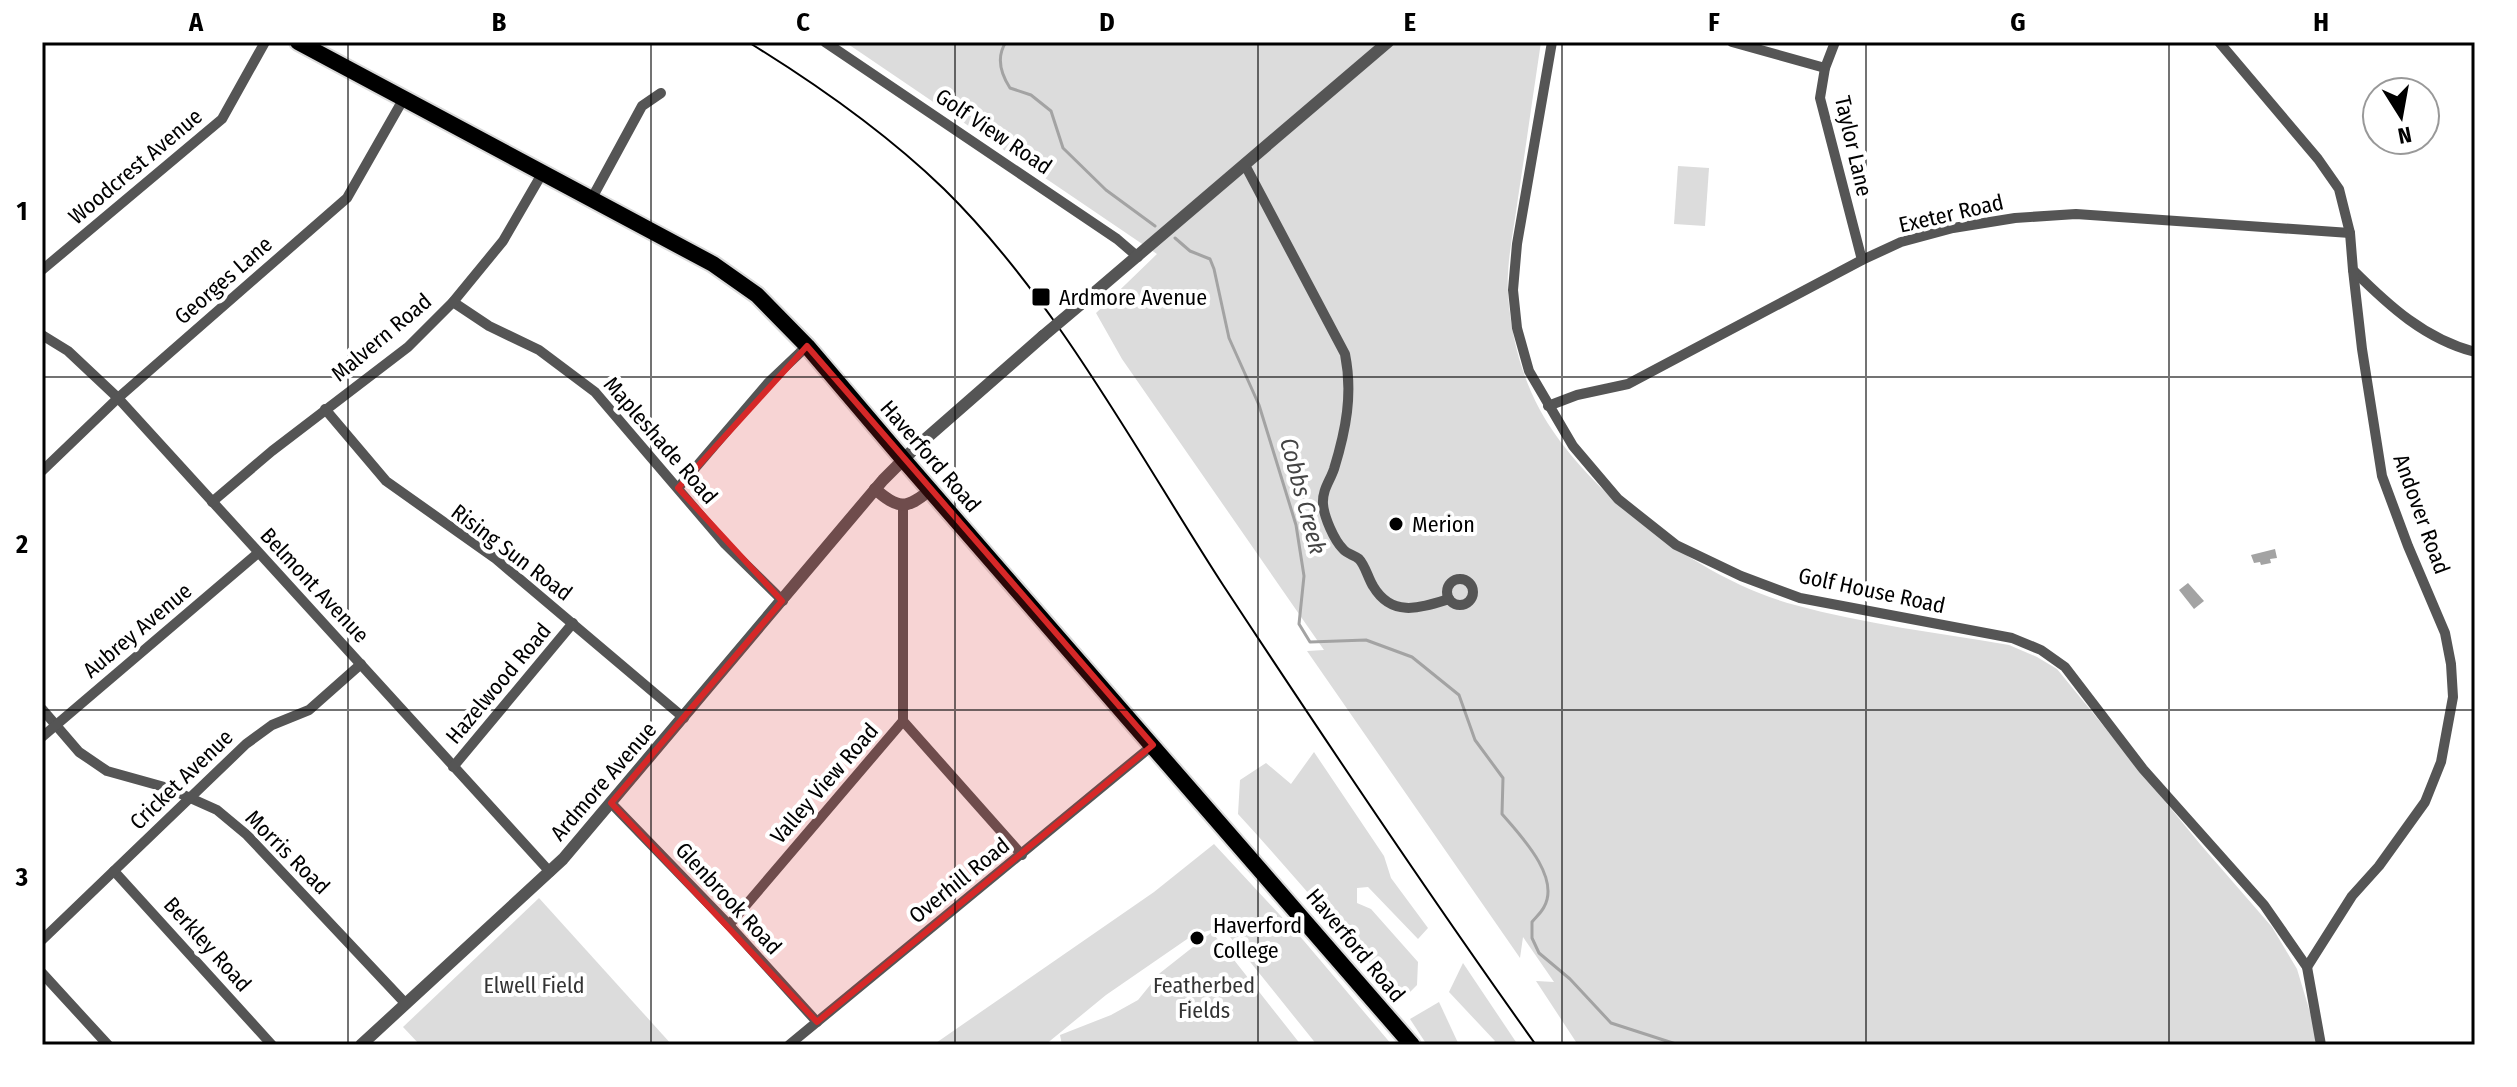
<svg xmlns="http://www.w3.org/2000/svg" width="2517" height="1087" font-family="'Fira Sans Condensed',sans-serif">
	<rect width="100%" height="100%" fill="#fff"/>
	<g fill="#dcdcdc">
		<path d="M845,42h696c-8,52 -15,104 -23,156 -4,31 -12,65 -10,96 3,41 13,81 32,116 46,84 163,171 255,195 69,19 143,28 214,40l28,12 20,12 143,175 72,83 25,42 18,60v16h-737l-42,-64 18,1 -31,-45 -3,21 -213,-307 17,-1 -202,-291 -26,-46 61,-59z"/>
		<polygon points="1678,166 1709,168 1705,226 1674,224"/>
		<path d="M1314,752l70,104 7,22 37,50 -10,11 -50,-52 -11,1v15l14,6 47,53 -1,23 -14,14c-57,-61 -109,-124 -165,-185l2,-34 26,-17 25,21z"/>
		<polygon points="1214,844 1304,941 1392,1045 1317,1045 1222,927 1193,935 1106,995 1045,1045 933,1045 1154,892"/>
		<polygon points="539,898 672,1045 420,1045 403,1027"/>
		<polygon points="1212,932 1301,1045 1062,1045 1060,1035 1111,1015 1138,1000 1160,973"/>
		<polygon points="1463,963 1518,1045 1491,1045 1495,1041 1449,992"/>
		<polygon points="1439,1002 1459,1045 1427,1045 1410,1019"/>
	</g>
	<g fill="#a3a3a3">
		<polygon points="2275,549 2277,558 2270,559 2271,563 2261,565 2260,562 2254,563 2251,555"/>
		<polygon points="2188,583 2204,601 2194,609 2179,590"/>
	</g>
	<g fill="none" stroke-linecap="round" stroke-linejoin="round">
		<g stroke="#a3a3a3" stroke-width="3">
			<path d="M1006,42c-10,15 -5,32 4,46l21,7 20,16 12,37 43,42 49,36"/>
			<path d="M1175,238l15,13 20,8 4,10 15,69 30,67 37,120 8,51 -5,48 11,18 56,-2 46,17 47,38 16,45 28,38 -1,36c18,21 59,63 42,93 -3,6 -9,11 -12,15v16l7,15 31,26 41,44 68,22"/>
		</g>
		<defs>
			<polyline id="primary" points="298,42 713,264 757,295 807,346 903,459 1412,1045"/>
		</defs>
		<use href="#primary" stroke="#dbdbdb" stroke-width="20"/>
		<g stroke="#555" stroke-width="10">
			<polyline points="825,42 1117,239 1138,257"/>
			<polyline points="1552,42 1517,244 1513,290 1517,328 1529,371 1573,446 1618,499 1676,545 1741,576 1800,598 2012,638 2041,650 2065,667 2143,769 2264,905 2307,967 2321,1045"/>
			<polyline points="1732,42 1825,68"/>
			<polyline points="1835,42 1825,68 1820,98 1862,260"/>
			<path d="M2219,42l99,117 21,30 11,44 3,37c36,36 72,69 122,82"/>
			<path d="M1245,165l100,189c8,40 1,76 -11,115 -4,12 -12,21 -11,35 1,13 11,36 20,45 4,5 11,6 16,10 6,6 9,19 14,27 19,32 47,22 76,13"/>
			<polyline points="592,198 642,106 661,93"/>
			<polyline points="42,270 222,119 265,42"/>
			<polyline points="453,302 489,326 539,350 595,392 725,544 783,601"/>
			<polyline points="42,335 68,351 118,398 550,872"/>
			<polyline points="1548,406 1577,395 1628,384 1862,260 1901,242 1953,228 2015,218 2076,214 2350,233"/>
			<polyline points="325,409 386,481 496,559 684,718"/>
			<polyline points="42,471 118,398 347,198 404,98"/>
			<polyline points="678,488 768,383 807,346"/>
			<polyline points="212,502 272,451 408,347 453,302 503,241 543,172"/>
			<circle cx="1460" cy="592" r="13"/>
			<polyline points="42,709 79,752 107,771 168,788 217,810 247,835 406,1004"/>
			<polyline points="903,721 1022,855"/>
			<polyline points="42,737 258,553"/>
			<polyline points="453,767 573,623"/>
			<polyline points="611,803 729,925 817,1022"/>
			<polyline points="114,871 272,1045"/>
			<polyline points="729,925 903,721 903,505"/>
			<polyline points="42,940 246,744 272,725 309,710 361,664"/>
			<polyline points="2307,967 2352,896 2379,866 2425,802 2441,762 2453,697 2451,664 2445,633 2408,546 2382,476 2362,349 2353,270"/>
			<polyline points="42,973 108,1045"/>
			<polyline points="789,1045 1153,745"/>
		</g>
		<g stroke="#555" stroke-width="12">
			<polyline points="1081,304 1388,42"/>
			<path d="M875,489c23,20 31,21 55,1"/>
			<polyline points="361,1045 563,859 883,480 914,449 1043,336"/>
		</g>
		<use href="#primary" stroke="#000" stroke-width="16"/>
		<path stroke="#000" stroke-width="2" d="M748,42c70,43 137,90 196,147 112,110 194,265 279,396 102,155 205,309 313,460"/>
		<polyline stroke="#555" stroke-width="12" points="1043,336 1081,304"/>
	</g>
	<path fill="#d62828" fill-opacity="0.2" stroke="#d62828" stroke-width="6" stroke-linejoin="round" d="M807,346l346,399 -336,277 -206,-219 171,-202 -104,-113z"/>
	<path fill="none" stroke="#000" stroke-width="2" stroke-opacity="0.55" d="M348,42v1003M651,42v1003M955,42v1003M1258,42v1003M1562,42v1003M1866,42v1003M2169,42v1003M42,377h2433M42,710h2433"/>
	<g fill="#000" stroke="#fff" stroke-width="3">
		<rect x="1031" y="287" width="20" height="20" rx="4"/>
		<circle cx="1396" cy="524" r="8"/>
		<circle cx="1197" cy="938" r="8"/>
	</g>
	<g text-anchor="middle" stroke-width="8" stroke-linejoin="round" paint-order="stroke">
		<g font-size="22" fill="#000" stroke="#fff">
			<text transform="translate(994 131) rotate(34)" y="8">Golf View Road</text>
			<text transform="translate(1854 146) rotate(77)" y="8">Taylor Lane</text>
			<text transform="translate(135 166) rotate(-40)" y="8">Woodcrest Avenue</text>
			<text transform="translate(1951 213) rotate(-13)" y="8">Exeter Road</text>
			<text transform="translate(223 280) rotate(-41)" y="8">Georges Lane</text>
			<text transform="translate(381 337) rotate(-40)" y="8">Malvern Road</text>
			<text transform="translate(661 440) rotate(49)" y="8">Mapleshade Road</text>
			<text transform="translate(931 456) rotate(49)" y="8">Haverford Road</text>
			<text transform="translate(2422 514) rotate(70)" y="8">Andover Road</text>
			<text transform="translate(512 552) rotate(37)" y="8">Rising Sun Road</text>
			<text transform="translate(315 585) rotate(47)" y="8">Belmont Avenue</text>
			<text transform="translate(1872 590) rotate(12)" y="8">Golf House Road</text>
			<text transform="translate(137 630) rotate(-40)" y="8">Aubrey Avenue</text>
			<text transform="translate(498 683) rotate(-50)" y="8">Hazelwood Road</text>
			<text transform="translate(181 779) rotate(-44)" y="8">Cricket Avenue</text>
			<text transform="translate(603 781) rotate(-49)" y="8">Ardmore Avenue</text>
			<text transform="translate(824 783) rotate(-49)" y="8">Valley View Road</text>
			<text transform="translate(288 852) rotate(45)" y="8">Morris Road</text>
			<text transform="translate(959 880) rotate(-39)" y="8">Overhill Road</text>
			<text transform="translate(729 898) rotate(47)" y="8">Glenbrook Road</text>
			<text transform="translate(208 944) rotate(48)" y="8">Berkley Road</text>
			<text transform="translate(1356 945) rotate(50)" y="8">Haverford Road</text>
		</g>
		<g font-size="22" fill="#000" stroke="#fff" text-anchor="start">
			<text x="1059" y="305">Ardmore Avenue</text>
			<text x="1412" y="532">Merion</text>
			<text x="1213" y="933">Haverford<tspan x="1213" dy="25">College</tspan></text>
		</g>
		<g font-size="22" fill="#333" stroke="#fff">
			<text x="534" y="993">Elwell Field</text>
			<text x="1204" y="993">Featherbed<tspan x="1204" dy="25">Fields</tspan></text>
		</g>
		<g font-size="24" font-style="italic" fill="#444" stroke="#fff">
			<text transform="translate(1303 496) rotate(75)" y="8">Cobbs Creek</text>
		</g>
	</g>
	<rect width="2517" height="1087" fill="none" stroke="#ffffff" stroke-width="88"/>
	<g transform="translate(2401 116) rotate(169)"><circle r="38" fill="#ffffff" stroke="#999999" stroke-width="2"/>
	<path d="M0-6L14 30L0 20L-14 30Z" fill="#000000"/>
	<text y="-12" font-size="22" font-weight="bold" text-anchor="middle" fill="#000000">N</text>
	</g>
	<rect x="44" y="44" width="2429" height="999" fill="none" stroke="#000" stroke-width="3"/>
	<g font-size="26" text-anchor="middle" font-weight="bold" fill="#000">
		<text x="196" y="31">A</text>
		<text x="499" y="31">B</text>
		<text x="803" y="31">C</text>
		<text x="1107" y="31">D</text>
		<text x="1410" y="31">E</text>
		<text x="1714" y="31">F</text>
		<text x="2018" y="31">G</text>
		<text x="2321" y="31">H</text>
		<text x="22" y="220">1</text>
		<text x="22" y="553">2</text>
		<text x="22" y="886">3</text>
	</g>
</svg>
